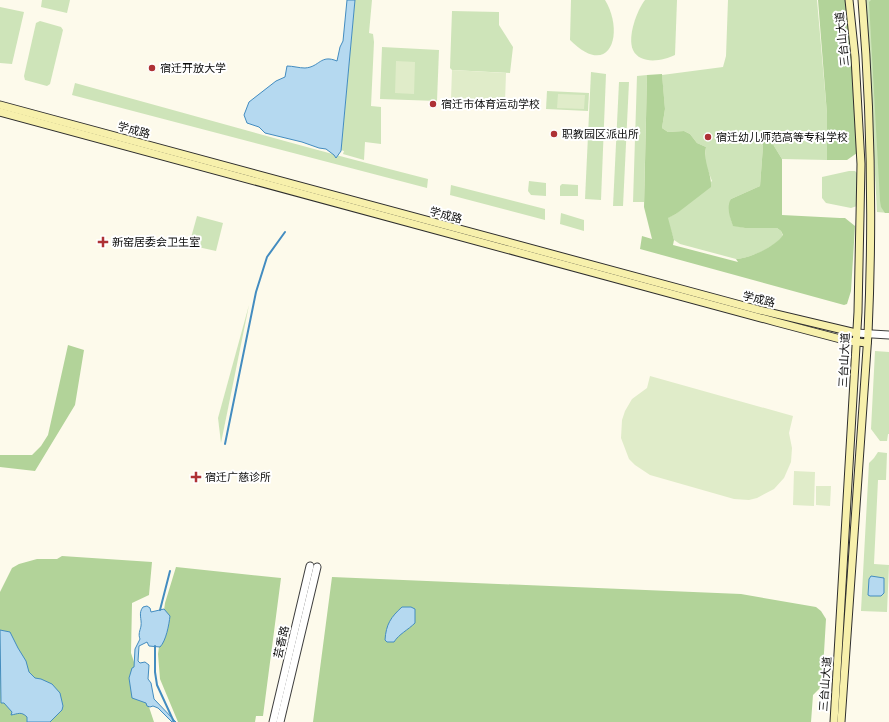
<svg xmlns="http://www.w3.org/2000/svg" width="889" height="722" font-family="'Noto Serif','Noto Sans SC',serif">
	<rect width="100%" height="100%" fill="#fdfaeb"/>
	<g fill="#cee4b9">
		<polygon points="42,0 70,0 67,13 41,7"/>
		<polygon points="355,0 372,0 369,33 373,34 374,42 371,106 381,107 381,144 365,142 364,160 343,154 344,151 341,150"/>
		<path d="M571,0h34c20,33 5,80 -35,40z"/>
		<path d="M645,0h32l-2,55c-12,6 -35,10 -42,-5 -6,-13 4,-40 12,-50z"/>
		<path d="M728,0h89l10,114v46l-45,-1 -8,-13 -3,-9 -16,3 6,2 2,4 -3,40 -29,13c-2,10 -2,17 2,26l12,3h32l4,3 2,5c-8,11 -33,22 -47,23l-56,-15 -6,-4 -7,-22 9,-4 36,-33 -7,-18 1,-16 -9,-4 -7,-9 -6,-3 -16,1 -6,-4 3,-19 -3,-34 61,-8 3,-11z"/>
		<polygon points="866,0 889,0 889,213 877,212"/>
		<polygon points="0,7 24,12 12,64 0,63"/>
		<polygon points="452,11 499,12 499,25 513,47 510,73 452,70 450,68"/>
		<polygon points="40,21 61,27 63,30 50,84 47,86 25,80 24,76 36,23"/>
		<polygon points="382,47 439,50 437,101 380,99"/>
		<polygon points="591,72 606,74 601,200 585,199"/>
		<polygon points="647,75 644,202 633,202 637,76"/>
		<polygon points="619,82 629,82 623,206 613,206"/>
		<path d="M75,83c118,32 235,66 353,96l-1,9 -355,-93z"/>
		<polygon points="547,91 589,93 588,111 546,109"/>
		<polygon points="849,171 855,171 859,175 857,206 851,208 826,203 822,198 822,177"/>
		<polygon points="529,181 546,183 546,196 531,195 528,191"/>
		<polygon points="562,184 578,185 578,196 560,196 560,186"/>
		<polygon points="451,185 545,209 545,220 450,195"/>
		<polygon points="561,213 584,220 584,231 560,224"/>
		<polygon points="197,216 223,223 216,251 189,245"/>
		<polygon points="249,305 221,443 218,418"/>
		<polygon points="875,351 889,352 889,434 888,434 887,441 880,441 871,429"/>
		<polygon points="878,452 887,453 886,480 878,480 874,564 889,565 887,612 861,611 869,463 874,458"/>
	</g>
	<g fill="#b2d399">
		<polygon points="818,0 846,0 853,59 857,143 857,153 847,160 827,160 827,114"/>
		<polygon points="871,0 889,0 889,213 885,213 881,207 880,201 869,2"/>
		<path d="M662,74l3,35 -3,19 6,4 16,-1 6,3 7,9 9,4c-3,17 6,26 5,40l-35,27 -8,4 6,22 -1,5 65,17 -2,-3c14,-1 39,-12 47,-24l-2,-4 -4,-3h-32l-12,-2c-3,-8 -7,-19 -2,-27l29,-13 3,-40c-2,-5 -5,-6 -9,-6l10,-5 7,2 3,9 8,13v56l58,3h5l10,8 -4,65 -4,13 -3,1 -204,-56 2,-13 10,3 -8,-32 3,-132z"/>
		<polygon points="68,345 84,350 75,405 35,471 0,467 0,455 32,455 41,446 48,435"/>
		<polygon points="62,556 152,562 149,595 132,603 131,653 154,722 0,722 0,592 12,568 19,564 37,559 57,559"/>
		<polygon points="176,567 281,578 263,716 256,716 255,722 178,722 160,679 158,654 165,603"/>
		<polygon points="332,577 741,594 816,607 821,611 826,619 822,686 813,695 811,722 313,722"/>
	</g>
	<g fill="#e0ecc9">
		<polygon points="396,61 415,62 414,94 395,93"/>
		<polygon points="452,70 506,73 505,102 451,99"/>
		<polygon points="558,94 585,95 584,109 557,108"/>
		<polygon points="650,376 793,416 789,433 792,448 791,462 784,478 774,489 757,498 749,500 734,499 650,475 635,465 629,459 621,438 622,420 625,411 632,399 647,388"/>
		<polygon points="794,471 815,472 814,506 793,505"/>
		<polygon points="816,486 831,486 830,506 816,505"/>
	</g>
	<g fill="#b5d9f0" stroke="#438cc0">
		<path d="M347,0h8l-14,151 -5,7 -2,-3 -8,-6 -7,-1 -17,-6 -37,-9 -6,-6 -12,-4 -3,-8 5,-13 27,-21 9,-4 2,-11c6,0 12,2 18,2 15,-1 15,-14 32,-7l3,-14 3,-6z"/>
		<polygon points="871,576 884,578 884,593 881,596 870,596 868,595 869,579"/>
		<path d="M147,606l3,2 1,4 13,-3 6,7c-1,9 -4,25 -10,31l-11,-1 -2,-4 -8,4 -1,15 2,2 5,-1 4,3 -1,14 3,4 3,16 22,23h-4l-14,-14 -5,-2 -3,1 -3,-1 -1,-3 -14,-5 -3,-20 3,-10 2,-1 1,-18 5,-10c-2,-5 0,-8 1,-13 1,-7 -3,-13 2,-19z"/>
		<path d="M402,607h9l4,2v14c-7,7 -16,11 -21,19h-7l-2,-2c1,-16 6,-23 17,-33z"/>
		<path d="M0,630l10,2 8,16 8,13 3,11 6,6 6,1 11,5 8,9 3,13 -1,4 -12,12h-23v-5c-6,-6 -9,-3 -16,-2l1,-3 -8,-9h-3z"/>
	</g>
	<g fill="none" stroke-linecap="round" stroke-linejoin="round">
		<g stroke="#438cc0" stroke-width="2">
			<polyline points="225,444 256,292 267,257 285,232"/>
			<polyline points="160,610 170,571"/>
			<polyline points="155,646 155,672 157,685 174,722"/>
		</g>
		<defs>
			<g id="tertiary">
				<polyline points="856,333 889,335"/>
				<polyline points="273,722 310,566"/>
				<polyline points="280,722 317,567"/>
			</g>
			<g id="secondary">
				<polyline points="0,105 759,310 856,333"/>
				<polyline points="0,112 776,322 848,341 867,343"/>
				<polyline points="834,722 858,312 860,216 861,164 855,57 849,0"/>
				<path d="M841,722l27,-388c5,-111 3,-223 -6,-334"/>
			</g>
		</defs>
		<use href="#tertiary" stroke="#3e3e3e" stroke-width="9"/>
		<use href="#secondary" stroke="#2d2d2d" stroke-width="9"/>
		<use href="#tertiary" stroke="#fff" stroke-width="7"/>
		<use href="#secondary" stroke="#f7f0ac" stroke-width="7"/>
	</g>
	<g fill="#ae3135" stroke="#fff" stroke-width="1.5">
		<circle cx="152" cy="68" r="4"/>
		<circle cx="433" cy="104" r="4"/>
		<circle cx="554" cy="134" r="4"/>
		<circle cx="708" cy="137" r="4"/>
		<path d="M101 236h4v4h4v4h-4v4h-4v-4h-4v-4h4z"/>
		<path d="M194 471h4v4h4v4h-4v4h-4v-4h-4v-4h4z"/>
	</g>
	<g text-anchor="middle" stroke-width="4" stroke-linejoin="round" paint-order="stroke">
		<g font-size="11" fill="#0b0b0b" stroke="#fff">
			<text transform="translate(842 39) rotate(-96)" y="4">三台山大道</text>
			<text transform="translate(134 130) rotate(15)" y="4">学成路</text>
			<text transform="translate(446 215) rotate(15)" y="4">学成路</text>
			<text transform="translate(759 299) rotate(14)" y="4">学成路</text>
			<text transform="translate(844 360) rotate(-87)" y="4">三台山大道</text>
			<text transform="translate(281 642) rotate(-77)" y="4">芸香路</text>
			<text transform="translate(825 684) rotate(-86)" y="4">三台山大道</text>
		</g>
		<g font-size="11" fill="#0b0b0b" stroke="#fff" text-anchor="start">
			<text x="160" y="72">宿迁开放大学</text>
			<text x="441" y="108">宿迁市体育运动学校</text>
			<text x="562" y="138">职教园区派出所</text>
			<text x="716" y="141">宿迁幼儿师范高等专科学校</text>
			<text x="112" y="246">新窑居委会卫生室</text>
			<text x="205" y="481">宿迁广慈诊所</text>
		</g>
	</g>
</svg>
